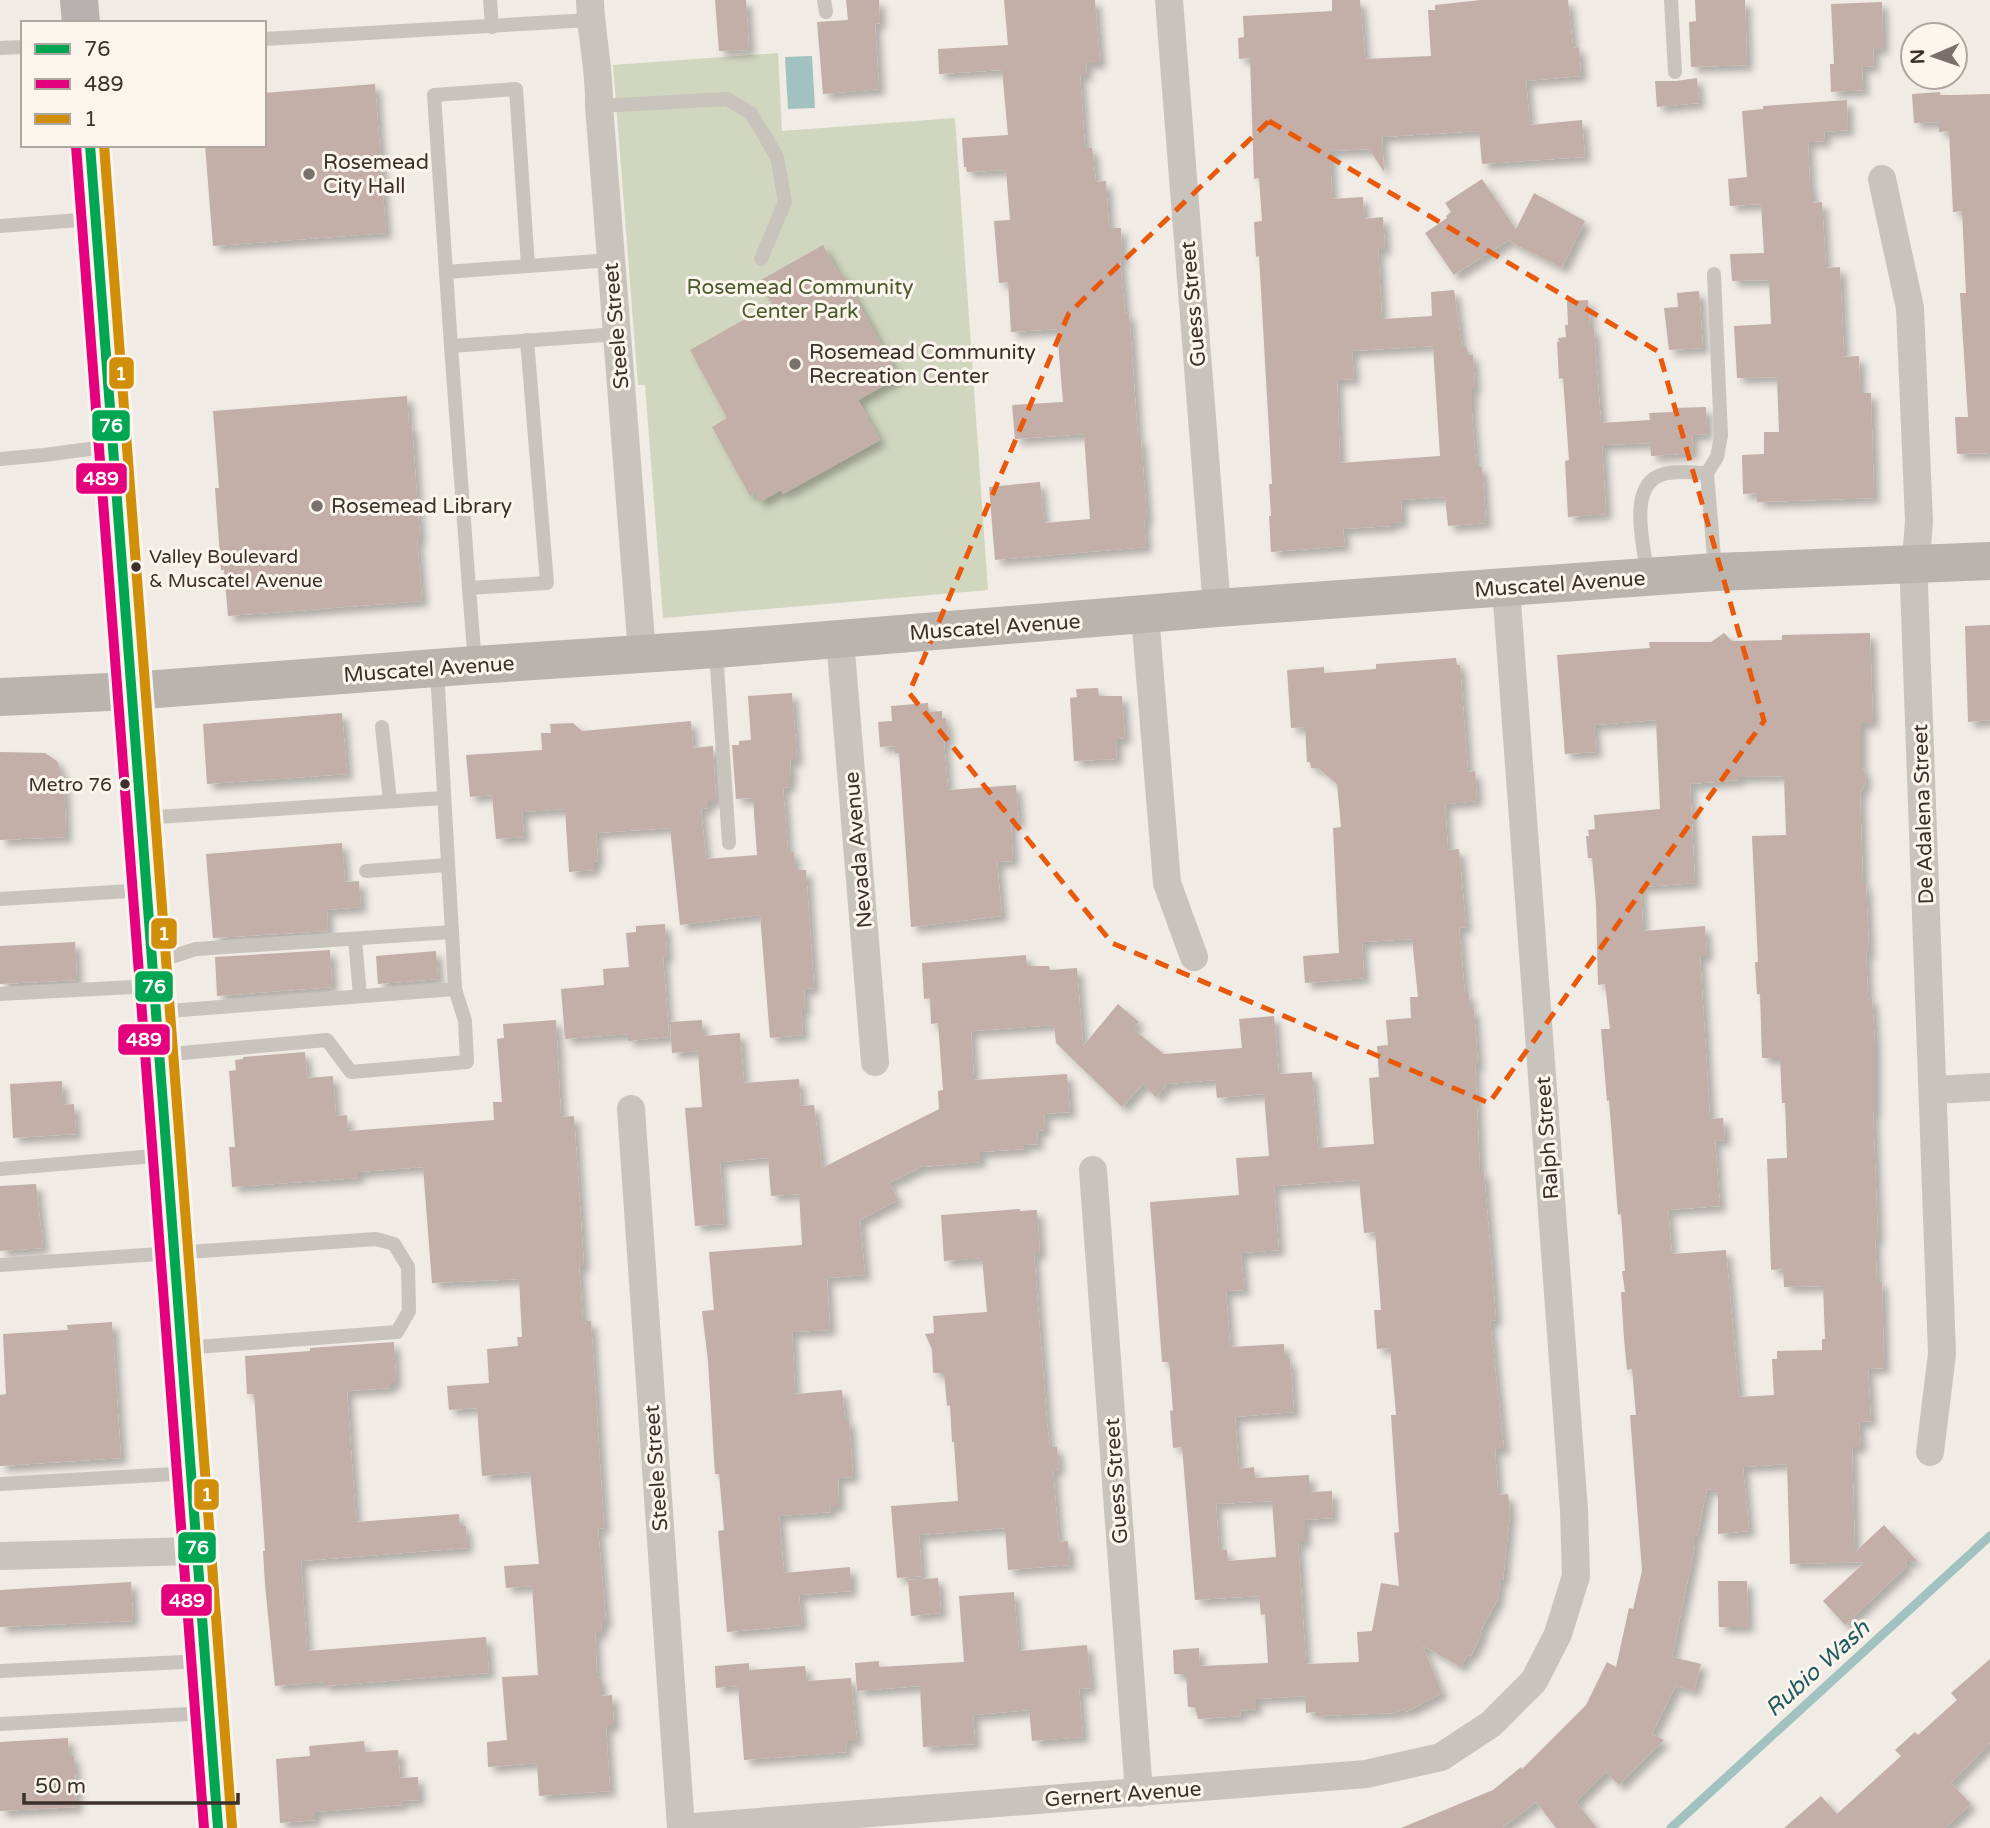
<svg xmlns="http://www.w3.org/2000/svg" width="1990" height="1828" font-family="'Varela Round',sans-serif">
	<defs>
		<filter id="shadow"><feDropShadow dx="6" dy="6" stdDeviation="3.5" flood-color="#0004"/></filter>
	</defs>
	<rect width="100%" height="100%" fill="#f0ebe5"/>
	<polygon fill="#d1d6bf" points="778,53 782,131 955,118 988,590 663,618 645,385 638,385 613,65"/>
	<polygon fill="#a1c2c1" points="812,56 815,108 788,109 785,57"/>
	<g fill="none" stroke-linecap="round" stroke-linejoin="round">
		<polyline stroke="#a1c2c1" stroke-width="9" points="1671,1828 1990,1536"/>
	</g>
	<g fill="#c3afa7" fill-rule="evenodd" filter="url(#shadow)">
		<polygon points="715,0 746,0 749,50 719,51"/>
		<polygon points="846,0 879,0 880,23 875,24 879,89 823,94 817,22 848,20"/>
		<polygon points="1004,0 1095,0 1100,63 1086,63 1087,75 1080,75 1085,148 1092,148 1096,182 1106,181 1109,228 1121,228 1122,260 1120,261 1125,314 1129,313 1138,439 1141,439 1147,520 1144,520 1146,547 995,560 989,487 1040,482 1044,523 1090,519 1084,434 1015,439 1012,405 1063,402 1057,329 1011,332 1008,282 999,283 994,221 1010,220 1006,170 967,172 966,167 964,167 962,138 1008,135 1002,70 939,74 938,49 1008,45"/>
		<path d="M1332,0h28l5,59 66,-3 -3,-46h7v-5l46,-5h87l5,48 6,-1 2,29 -55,5 4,44 52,-5 3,37 -103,7 -3,-33 -97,6 2,35 -15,-23 -39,2 2,48 31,-2 1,22 19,-2 2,32h-7l4,70 50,-3 -1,-24 23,-2 8,57h5l1,8h5l2,33h-3v26l4,53h6l4,56 -38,3 -3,-29 -44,3 1,22 -11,1v3l-48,3 2,17 -74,6 -2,-36h2l-2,-32h3l-13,-228 -3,1 -2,-35 8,-1 -3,-43 -5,1 -4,-121 -11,1 -1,-21 6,-1 -1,-21 89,-5zM1433,346l7,110 -100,7 -3,-83 17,-1 -2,-28z"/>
		<polygon points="1695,0 1745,0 1747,65 1691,67 1689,22 1696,21"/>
		<polygon points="1882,2 1883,45 1881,49 1873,49 1874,66 1862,67 1863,90 1831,92 1830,64 1834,64 1831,4"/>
		<polygon points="1697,78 1699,103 1657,107 1655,81 1676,81"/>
		<polygon points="375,84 386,233 213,246 205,145 264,145 264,93"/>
		<polygon points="1940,92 1940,95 1956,95 1990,94 1990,453 1957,454 1955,417 1968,417 1960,293 1966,293 1962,211 1953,212 1949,131 1939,132 1939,122 1914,123 1912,94"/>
		<polygon points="1847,100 1848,130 1824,132 1825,141 1808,142 1810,188 1812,188 1812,203 1822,202 1826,268 1840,267 1844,357 1859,356 1860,393 1871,393 1874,498 1757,502 1757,493 1743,494 1742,455 1764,454 1764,432 1779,432 1777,377 1737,378 1734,326 1771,324 1769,280 1732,281 1730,254 1764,253 1761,204 1730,206 1728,179 1747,177 1742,111 1763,109 1763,106"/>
		<polygon points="1482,179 1516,229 1534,193 1585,221 1562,268 1510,242 1511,239 1454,275 1425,233 1447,218 1446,216 1451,212 1445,203"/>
		<polygon points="823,245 839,274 842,273 899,377 858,400 880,440 783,494 781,490 760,502 755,493 750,496 712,427 727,418 690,350 772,304 759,281"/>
		<polygon points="1699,291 1703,348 1669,350 1664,308 1678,307 1677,293"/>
		<polygon points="1588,300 1590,329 1594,329 1601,423 1650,420 1649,413 1673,412 1673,408 1706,407 1707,434 1692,435 1693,453 1651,456 1650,443 1602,445 1606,514 1568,517 1565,461 1569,460 1563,378 1559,379 1557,342 1559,342 1558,338 1566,337 1565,325 1568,325 1567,301"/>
		<polygon points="407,396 409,427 412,426 420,539 417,539 422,601 228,616 224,570 221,570 215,488 219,488 213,411"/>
		<polygon points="1990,625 1990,720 1968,722 1965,626"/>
		<path d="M1724,633l8,8 50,-1v-5l88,-2 3,90h-12v44l3,3 2,11 -6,13 3,90h3l2,45 1,24h-3l2,46 4,-1 3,47v67h-2l5,127h-3l2,43h5l2,86 -16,1 3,52 -12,1 2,25h-9l3,105 29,-27 33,36h-10l-2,2 2,3 -62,59 -22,-24 42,-39 -75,2 -3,-100 -44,3 6,64 -31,3v-44l-11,-1 -10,47h-2v9l-23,112 29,7 -7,27 -18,-5 -24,48 12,6 -45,45 -13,-13 -30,30 21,26h-41l-20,-26 -34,26h-101l92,-38 28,-23 1,2 64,-64 21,-43 9,5 13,-59 4,1 9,-38 -12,-156h6l-4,-46 -5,1 -3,-31 -3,-47h4l-3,-21h3l-4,-57 -3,1 -9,-115 -2,1 -6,-72h9l-5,-45 -7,1 -2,-82 -4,-45h-4l-2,-22h3l-1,-6 7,-1 -1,-14 66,-6 -4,-89 -62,5 2,27 -31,2 -8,-99 93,-7 -1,-6h62zM1784,776l2,59 -34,1 6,126h-3l2,32h3l2,64h18l2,45h3l2,55 -20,1 4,111 12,-1 1,18 39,-1 2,53h-3v11l-45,1v8h-5l2,36 -35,2 -13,-147 -54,4 -4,-44 52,-4 -5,-65 10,-1 -2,-22 -13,1 -10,-163h7l-2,-30 -62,5 -2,-44 54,-4 -5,-99 49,-4v-3z"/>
		<path d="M1456,658l1,7h3l8,107 7,-1 2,30 -32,3 3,46 11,-1 7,78 -7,1 6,66h4l1,16h4l4,55h-3l5,107h4l12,148 -6,1 14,128h-9l3,46 10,-1 2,19 -7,67h-3l-2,19 -18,33 2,1 -11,23 -3,-2 -7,13 -38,-21 19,47 -36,19 -2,-3 -9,4 -79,3v-4l-10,1 -1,-17 -49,3v10l-16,2 1,5 -43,3 -3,-12h-7l-2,-33h-12l-1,-24 26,-2 1,18 68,-3 -3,-49 -4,1 -2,-19 -64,4 -13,-153 -9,1 -3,-37 3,-1 -4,-48h-7l-12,-160 89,-7 -3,-37 33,-2 -5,-62 -47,4 -2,-18 -48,4 -11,13 -13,-13 -21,23 -66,-64 -2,-18 -83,6 3,49 93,-6 3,38 -26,2 1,16 -8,1 1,13 -14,1v4l-44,3v10l-59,5 -32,16 9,17 -38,20 5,55 -38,3 3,52 -38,2 3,62 47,-4 3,30h4l4,57 -15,1 1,28h-9l1,6 -52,4 5,57 66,-6 1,24 -52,4 3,30 -75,7 -9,-101 6,-1 -5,-56h-4l-7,-113 -6,-50 12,-1 -5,-58 93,-7 -3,-51 -28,2 -3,-38 -48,4 4,62 -29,2 -10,-118 17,-1 -4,-56 -26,2 -2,-31 32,-2 1,16 37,-3 4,50 55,-4 2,27 13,-1 8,63 117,-59 -1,-18 5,-1 -5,-67 -7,1 -1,-26 -6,1 -2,-36 104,-8 1,11h22l1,4 27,-2 6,78 35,-42 21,18 -6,7 31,25 78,-6 -3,-29 35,-3 5,58 33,-2 6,76 56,-4 -5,-66 10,-1 -2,-31 11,-1 -2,-25 25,-2 -1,-21h8l-6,-58 -50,3 2,36 -59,5 -2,-27 36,-3 -6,-125 8,-1 -4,-43 -19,-16h-7l-1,-6h-3l-2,-35 -14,1 -4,-58 37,-3v6l52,-4v-5zM1359,1180l5,53 11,-1 6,78h-7l3,39 13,-1 5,54 1,13h-5l8,117 -5,1 5,53 -18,-3 -9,48 -15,1 2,30 -53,2 -8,-122h7v-22l28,-2 -1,-27 -22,1 -1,-17 -54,3 -1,-11 -15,2 -4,-52 59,-5 -4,-53h-5l-1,-15 -54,3 -4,-56 18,-1 -3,-37 38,-3 -5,-64zM1272,1501l4,56 -48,4 -1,-11h-8l-3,-46z"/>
		<polygon points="1098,688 1099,696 1122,696 1125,738 1117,739 1116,759 1074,761 1070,698 1077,697 1076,689"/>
		<polygon points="792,693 797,760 790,760 791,778 789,778 789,787 783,788 788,852 794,852 795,870 806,870 814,988 804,989 805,1010 801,1010 803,1035 770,1038 760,915 680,925 670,828 596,833 598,861 594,862 594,870 569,872 565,809 522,812 524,837 496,839 492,795 470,797 466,755 542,750 541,733 551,733 550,724 573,723 582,731 691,721 693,748 713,746 716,801 708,801 708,808 701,809 706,859 757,855 753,798 736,799 732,745 739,745 739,741 751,740 748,696"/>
		<polygon points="928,703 929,712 942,711 942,719 946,719 948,740 944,741 948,790 1016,785 1019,822 1011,823 1013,861 997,862 1002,916 911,927 899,753 895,753 895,746 880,747 878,722 892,721 891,706"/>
		<polygon points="342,713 347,774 207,784 203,724"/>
		<polygon points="0,752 45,753 57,761 64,781 66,837 0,840"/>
		<polygon points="342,843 345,882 359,881 361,907 327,910 328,931 213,938 206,854"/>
		<polygon points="665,924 667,957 663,957 669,1037 628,1041 628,1034 565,1039 561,989 604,985 603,969 629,967 626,933 636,932 636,926"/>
		<polygon points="75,942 77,980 0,984 0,946"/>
		<polygon points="330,950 332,987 217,996 215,957"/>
		<polygon points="436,951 438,979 378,984 376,956"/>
		<polygon points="556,1020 561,1117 574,1116 584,1266 579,1266 583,1321 591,1321 604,1528 598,1529 606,1623 601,1623 602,1633 595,1633 597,1677 601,1679 601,1696 612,1695 614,1726 606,1726 610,1791 539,1796 537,1763 488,1767 487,1742 507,1740 502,1677 538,1675 532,1586 506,1588 504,1566 539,1564 530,1472 482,1476 477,1408 449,1410 447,1386 489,1383 487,1349 518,1346 517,1337 522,1337 519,1279 432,1283 423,1167 358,1172 358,1178 232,1187 229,1147 235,1147 229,1071 236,1070 235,1060 243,1059 243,1057 305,1052 307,1078 333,1076 336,1116 347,1115 348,1131 494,1120 493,1102 502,1102 497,1039 504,1038 503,1024"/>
		<polygon points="62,1081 63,1105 74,1104 76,1134 13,1138 10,1084"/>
		<polygon points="36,1184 43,1248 0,1251 0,1186"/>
		<polygon points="1020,1209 1020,1211 1037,1210 1040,1254 1034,1254 1047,1423 1050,1447 1057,1447 1059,1469 1053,1470 1059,1542 1068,1541 1070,1565 1008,1570 1005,1528 919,1535 922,1576 897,1578 891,1506 958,1501 954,1442 952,1442 950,1405 947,1406 944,1373 933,1373 932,1349 925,1334 934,1333 933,1316 987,1312 982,1258 944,1261 941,1215"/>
		<polygon points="112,1322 121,1458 0,1466 0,1395 6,1394 3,1334 68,1330 67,1325"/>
		<polygon points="394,1342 396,1383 390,1383 390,1388 347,1391 356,1522 459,1514 460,1526 466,1526 467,1548 301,1561 307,1651 486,1637 489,1673 324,1686 324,1682 275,1686 265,1584 263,1551 265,1551 254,1394 247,1394 245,1356 310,1351 310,1348"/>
		<polygon points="938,1578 941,1613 911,1616 908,1580"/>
		<polygon points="1718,1581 1747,1581 1748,1627 1719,1627"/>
		<polygon points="131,1582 133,1621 0,1627 0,1590"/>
		<polygon points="1014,1592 1019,1651 1087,1645 1091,1688 1079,1689 1083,1737 1032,1741 1029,1710 973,1715 975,1744 923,1747 920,1686 857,1691 855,1663 879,1661 879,1667 964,1662 959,1596"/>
		<polygon points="1990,1659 1990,1743 1951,1783 1971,1804 1945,1828 1784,1828 1821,1796 1837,1814 1901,1756 1895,1750 1915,1732 1918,1735 1957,1700 1951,1693"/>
		<polygon points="749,1663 749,1670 805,1666 807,1681 851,1678 857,1741 846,1741 847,1752 744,1760 738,1686 716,1688 715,1666"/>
		<polygon points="68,1738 69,1756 74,1756 77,1807 0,1811 0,1742"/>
		<polygon points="364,1741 365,1752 398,1750 400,1778 418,1777 419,1800 401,1801 402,1805 315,1812 315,1820 280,1823 276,1759 310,1756 309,1746"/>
	</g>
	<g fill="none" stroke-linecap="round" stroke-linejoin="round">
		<g stroke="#c9c3be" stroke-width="14">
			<polyline points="490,0 492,27"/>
			<polyline points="824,0 826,12"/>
			<polyline points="1671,0 1675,72"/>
			<polyline points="264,39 590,20"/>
			<polyline points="0,48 23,47"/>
			<polyline points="599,106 727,99 751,113 777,157 785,202 761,259"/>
			<polyline points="0,226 93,219"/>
			<polyline points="528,266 516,89 434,95 446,272 611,260"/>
			<polyline points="446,272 451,346 618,334"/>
			<polyline points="451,346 469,588 547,583 527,340"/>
			<polyline points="0,459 44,455 112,446"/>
			<polyline points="1707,473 1717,457 1721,436 1714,274"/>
			<path d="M1648,576c-4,-28 -22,-93 16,-102 13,-4 30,-1 43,-1l8,97"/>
			<polyline points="469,588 475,663"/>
			<polyline points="716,651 729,843"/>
			<polyline points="437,670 452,932"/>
			<polyline points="382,727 390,801"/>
			<polyline points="142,818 443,798"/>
			<polyline points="366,871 447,865"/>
			<polyline points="0,899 146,890"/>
			<polyline points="355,939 360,996"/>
			<polyline points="155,962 196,949 452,932 455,989 156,1012"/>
			<polyline points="0,994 152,986"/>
			<polyline points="160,1055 327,1040 351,1072 467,1062 465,1021 455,989"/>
			<polyline points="0,1169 166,1155"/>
			<polyline points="0,1265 376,1239 394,1244 408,1267 409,1311 397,1332 183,1348"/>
			<polyline points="0,1484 191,1473"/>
			<polyline points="0,1671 204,1661"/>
			<polyline points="0,1724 208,1713"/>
		</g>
		<g stroke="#c9c3be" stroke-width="28">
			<path d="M590,0c1,36 10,70 9,106l43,547"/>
			<polyline points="1169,0 1217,608"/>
			<polyline points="1882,179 1910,308 1919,521 1914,585 1942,1354 1930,1452"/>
			<polyline points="1145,615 1167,883 1194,957"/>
			<polyline points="840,639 875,1062"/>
			<polyline points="1933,1090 1990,1087"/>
			<polyline points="631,1109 681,1828"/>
			<polyline points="1093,1170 1139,1793"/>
			<polyline points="0,1556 197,1551"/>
			<polyline points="681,1828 1366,1774 1441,1757 1491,1724 1534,1681 1558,1634 1576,1576 1574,1510 1506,588"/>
		</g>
		<polyline stroke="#bab3ae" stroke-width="38" points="0,697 131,691 475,665 716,649 1217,608 1715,572 1990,561"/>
		<g stroke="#b8b1ad" stroke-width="38">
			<polyline points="79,0 81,23"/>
			<polyline points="90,145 218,1828"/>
		</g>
		<defs>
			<polyline id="bus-1" points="90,145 218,1828"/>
			<polyline id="bus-2" points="76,146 204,1828"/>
			<polyline id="bus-3" points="104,145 232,1827"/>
		</defs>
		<use href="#bus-1" stroke="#fbf5ee" stroke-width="16"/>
		<use href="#bus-2" stroke="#fbf5ee" stroke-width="16"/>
		<use href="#bus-3" stroke="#fbf5ee" stroke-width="16"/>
		<use href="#bus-1" stroke="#00a651" stroke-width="10"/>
		<use href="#bus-2" stroke="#e5007d" stroke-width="10"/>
		<use href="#bus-3" stroke="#d18e09" stroke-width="10"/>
	</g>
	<path fill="none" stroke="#e8590c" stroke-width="5" stroke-dasharray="14 9" stroke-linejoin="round" d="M1269,121l390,231 105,369 -275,382 -377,-160 -203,-250 160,-380z"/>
	<g fill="#7a716c" stroke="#fbf5ee" stroke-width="2.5">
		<circle cx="309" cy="174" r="7"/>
		<circle cx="795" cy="364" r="7"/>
		<circle cx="317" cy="506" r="7"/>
	</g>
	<g fill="#3b302b" stroke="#fbf5ee" stroke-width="2.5">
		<circle cx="136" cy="567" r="6"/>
		<circle cx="125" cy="784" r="6"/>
	</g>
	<g text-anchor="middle" stroke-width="6" stroke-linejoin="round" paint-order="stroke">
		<g font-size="19" fill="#3b302b" stroke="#fbf5ee" text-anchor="start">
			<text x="149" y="563">Valley Boulevard<tspan x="149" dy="24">&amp; Muscatel Avenue</tspan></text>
			<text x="112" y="791" text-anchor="end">Metro 76</text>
		</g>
		<g font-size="21" fill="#3b302b" stroke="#fbf5ee" text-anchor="start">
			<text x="323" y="169">Rosemead<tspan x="323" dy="24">City Hall</tspan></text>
			<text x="809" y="359">Rosemead Community<tspan x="809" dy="24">Recreation Center</tspan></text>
			<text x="331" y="513">Rosemead Library</text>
		</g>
		<g font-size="21" fill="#4a5a2e" stroke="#fbf5ee">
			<text x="800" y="294">Rosemead Community<tspan x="800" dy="24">Center Park</tspan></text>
		</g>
		<g font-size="21" fill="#3b302b" stroke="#fbf5ee">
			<text transform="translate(1193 304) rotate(-95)" y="7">Guess Street</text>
			<text transform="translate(616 326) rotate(-95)" y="7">Steele Street</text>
			<text transform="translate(1560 584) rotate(-4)" y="7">Muscatel Avenue</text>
			<text transform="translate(995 627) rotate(-4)" y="7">Muscatel Avenue</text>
			<text transform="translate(429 669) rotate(-4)" y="7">Muscatel Avenue</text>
			<text transform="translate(1923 814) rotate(-92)" y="7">De Adalena Street</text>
			<text transform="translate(858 850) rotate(-95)" y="7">Nevada Avenue</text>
			<text transform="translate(1547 1138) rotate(-94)" y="7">Ralph Street</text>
			<text transform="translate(656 1468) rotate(-94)" y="7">Steele Street</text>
			<text transform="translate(1116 1481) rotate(-94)" y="7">Guess Street</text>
			<text transform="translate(1123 1794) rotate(-4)" y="7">Gernert Avenue</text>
		</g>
		<g font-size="23" font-style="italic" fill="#1f5a5e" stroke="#fbf5ee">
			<text transform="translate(1817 1668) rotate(-42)" y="8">Rubio Wash</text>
		</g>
	</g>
	<g stroke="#fbf5ee" stroke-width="2.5">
		<rect x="108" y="356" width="27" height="34" rx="7" fill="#d18e09"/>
		<rect x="91" y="409" width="40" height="33" rx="7" fill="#00a651"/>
		<rect x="75" y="462" width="53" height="33" rx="7" fill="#e5007d"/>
		<rect x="150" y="917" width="28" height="33" rx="7" fill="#d18e09"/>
		<rect x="134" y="970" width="40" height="33" rx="7" fill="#00a651"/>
		<rect x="117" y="1023" width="54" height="33" rx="7" fill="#e5007d"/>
		<rect x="193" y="1478" width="27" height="33" rx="7" fill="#d18e09"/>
		<rect x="177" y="1531" width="40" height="33" rx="7" fill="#00a651"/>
		<rect x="160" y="1583" width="53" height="34" rx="7" fill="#e5007d"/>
	</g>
	<g font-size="19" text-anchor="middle" font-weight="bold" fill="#fff">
		<text x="121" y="380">1</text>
		<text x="111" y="432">76</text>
		<text x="101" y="485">489</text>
		<text x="164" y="940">1</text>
		<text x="154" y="993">76</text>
		<text x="144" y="1046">489</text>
		<text x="207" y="1501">1</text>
		<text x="197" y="1554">76</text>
		<text x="187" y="1607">489</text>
	</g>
	<rect x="21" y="21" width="245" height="126" fill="#fbf5ee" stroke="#aea6a0" stroke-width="2"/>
	<rect x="35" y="44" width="35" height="10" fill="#00a651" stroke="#aea6a0" stroke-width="2"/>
	<text x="84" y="56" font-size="21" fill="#3b302b">76</text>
	<rect x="35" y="79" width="35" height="10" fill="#e5007d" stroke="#aea6a0" stroke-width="2"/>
	<text x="84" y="91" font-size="21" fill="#3b302b">489</text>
	<rect x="35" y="114" width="35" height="10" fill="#d18e09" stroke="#aea6a0" stroke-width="2"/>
	<text x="84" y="126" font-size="21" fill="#3b302b">1</text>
	<g transform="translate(1934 56) rotate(268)"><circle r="33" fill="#fbf5ee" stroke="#aea6a0" stroke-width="2"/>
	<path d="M0-5L12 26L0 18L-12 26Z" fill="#7a716c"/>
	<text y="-10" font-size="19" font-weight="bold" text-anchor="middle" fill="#3b302b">N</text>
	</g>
	<path d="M24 1793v10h214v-10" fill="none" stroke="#3b302b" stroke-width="3.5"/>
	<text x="35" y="1793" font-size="21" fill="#3b302b" stroke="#fbf5ee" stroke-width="5" paint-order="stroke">50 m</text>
</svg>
